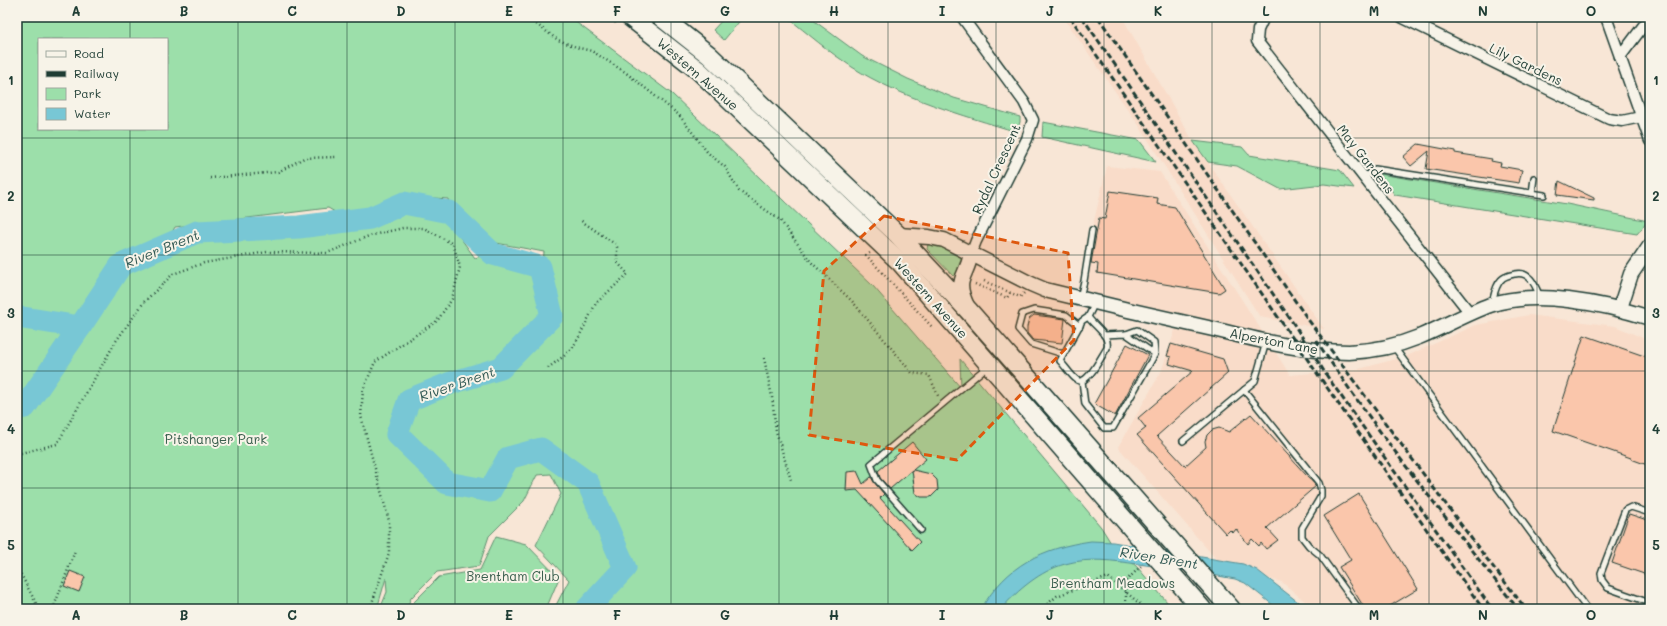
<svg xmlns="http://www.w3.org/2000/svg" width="1667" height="626" font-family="Mali,sans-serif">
	<rect width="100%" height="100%" fill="#f8e6d6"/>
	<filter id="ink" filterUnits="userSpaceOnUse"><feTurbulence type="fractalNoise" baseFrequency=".025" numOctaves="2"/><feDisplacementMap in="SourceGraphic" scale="8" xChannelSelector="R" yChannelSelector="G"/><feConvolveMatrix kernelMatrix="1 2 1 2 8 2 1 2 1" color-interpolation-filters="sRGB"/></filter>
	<g filter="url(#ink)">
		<g fill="#f9dcc9">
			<polygon points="1063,17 1122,17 1193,141 1324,329 1260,317 1138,124"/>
			<polygon points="1107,166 1160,172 1290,375 1359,369 1407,356 1476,325 1529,315 1615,326 1650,341 1650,609 1314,609 1282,582 1224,568 1118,447 1161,372 1178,321 1076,297"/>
		</g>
		<g fill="#9cdfaa" stroke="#5e8e6f" fill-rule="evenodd">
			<path d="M17,17h552l103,77 201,192 88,102 -1,-29 141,168 10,16 27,25 35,41h-619l15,-29 -33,-35 25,-51 -10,-20 -14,1 -13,26 -35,35 -10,30 -42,6 -26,26 -5,11h-26l7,-17 -1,-14 -9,31h-360v-194l13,-2 27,-40 -30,23 -10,1zM39,39h128v90h-128zM407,196l41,3 9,35 -11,-16 -40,-7 -34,14 -173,14 -64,30 30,-25 10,-17 153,-19 14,8 32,-3zM459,236l85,16 -1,13 -3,-6 -42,-9 -23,8zM115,286l-45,67 7,-35z"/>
			<polygon points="725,17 743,17 724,40 713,30"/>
			<path d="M787,17h22l53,39 46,23 46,19 66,19v5l-3,10c-55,-17 -116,-34 -165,-65 -23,-15 -44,-33 -65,-50z"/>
			<polygon points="1043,122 1139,140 1156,162 1042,137"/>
			<polygon points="1193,141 1242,147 1249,155 1340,170 1354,188 1324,184 1280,189 1237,166 1208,162"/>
			<polygon points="1379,174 1567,204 1648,221 1637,234 1395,195"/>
			<polygon points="934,243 967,260 963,267 953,276 927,249 928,244"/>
			<polygon points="496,536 526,544 559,578 546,609 410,609 412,604 439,577 480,570"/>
		</g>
		<path fill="#78c7d5" stroke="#549095" d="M1091,541l22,1 130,22 14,6 50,39h-29l-33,-26 -10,-4c-32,-6 -65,-11 -97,-15 -25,-3 -48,-7 -73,0 -25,7 -47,26 -64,45h-20c26,-44 61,-61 110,-68z"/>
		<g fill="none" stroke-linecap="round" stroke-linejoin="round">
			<g stroke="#78c7d5" stroke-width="23">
				<polyline points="17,317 80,327 121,265 197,232 299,227 370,218 404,203 449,212 493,254 540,267 552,316 501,368 451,383 409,400 397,434 447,483 490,491 508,458 541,449 588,483 625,568 587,609"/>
				<polyline points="17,408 25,407 80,327"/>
			</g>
		</g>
		<g fill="#fac6ab" stroke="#1f3d34">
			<polygon points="1418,144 1455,151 1455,153 1492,159 1491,161 1501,163 1500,166 1522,170 1519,183 1426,169 1429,151 1411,166 1403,157"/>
			<polygon points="1559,181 1594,198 1594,200 1557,195"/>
			<polygon points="1110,191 1158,198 1157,204 1175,207 1225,289 1219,293 1097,273 1098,264 1091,263 1099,218 1105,219"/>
			<polygon points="1034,315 1065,319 1062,343 1033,340 1027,333 1027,327 1029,319"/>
			<polygon points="1584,335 1650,358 1650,466 1631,459 1631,458 1553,431"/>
			<polygon points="1127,344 1148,355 1115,416 1094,404"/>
			<polygon points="1171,344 1223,359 1228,373 1157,436 1185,466 1206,447 1205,441 1207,435 1212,430 1219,428 1229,432 1251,414 1316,486 1267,528 1278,540 1266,549 1261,543 1259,546 1252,539 1248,544 1236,529 1233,533 1230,530 1226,534 1137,435 1146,428 1138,418 1193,371 1169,364 1171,357 1167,356"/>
			<polygon points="912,442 926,459 913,470 931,474 937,480 938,490 931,497 921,497 915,493 912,470 890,489 880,478 878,471"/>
			<polygon points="857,471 863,484 871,477 874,482 884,494 880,498 920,542 912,550 857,490 846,491 847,472"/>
			<polygon points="1359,494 1418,589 1385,609 1365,609 1339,567 1351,560 1324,516"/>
			<polygon points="1629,514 1650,521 1650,576 1612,563"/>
			<polygon points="70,571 85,577 79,592 64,586"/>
		</g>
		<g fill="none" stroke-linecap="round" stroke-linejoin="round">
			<defs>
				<g id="lane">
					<polyline points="1364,177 1375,169 1544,195"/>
					<polyline points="1532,193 1534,178"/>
					<polyline points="1080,298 1084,281 1092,230"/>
					<path d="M1492,303c2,-7 3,-17 9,-23 3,-4 9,-5 14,-6 15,-3 20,11 25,23"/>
					<path d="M1088,317c7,10 22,18 19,31 -5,7 -20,39 -30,32 -6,-4 -12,-14 -17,-19l22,-40 6,-4 7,-14"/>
					<polyline points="1126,334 1137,330 1154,342 1155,354"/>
					<polyline points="1394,347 1587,609"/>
					<polyline points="1063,354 1031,344 1018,329 1022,314 1034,310 1066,315 1080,326"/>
					<polyline points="1082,381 1085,404 1104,428 1113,428 1155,354 1126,334 1104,335"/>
					<polyline points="1244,390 1319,483 1321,490 1321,496 1302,528 1302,537 1309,546 1320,555 1359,609"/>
					<polyline points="1183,441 1255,381 1266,342"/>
					<polyline points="1650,513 1631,507 1625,510 1601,573 1602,580 1608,588 1650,603"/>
					<polyline points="921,530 877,480 871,464 988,366"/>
				</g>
				<g id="street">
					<polyline points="962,17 1024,102 1033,120 1027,139 976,241 971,254"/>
					<polyline points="1264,17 1258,30 1257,41 1470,313"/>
					<polyline points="1401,17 1609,119 1622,121 1641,117"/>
					<polyline points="1606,17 1650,141"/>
					<polyline points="1620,57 1650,17"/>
				</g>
				<g id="secondary">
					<path d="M898,235l31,2 15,3 87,44 14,6c56,14 112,27 168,39 44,11 90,23 136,23 23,-1 48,-6 70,-15 24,-10 47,-23 71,-32 44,-16 116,-1 160,13"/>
					<path d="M967,306c-13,-28 -1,-27 4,-52"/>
					<polyline points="1620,308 1631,274 1650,246"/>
				</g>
				<g id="highway">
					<polyline points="630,17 698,70 901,263 1202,609"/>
					<polyline points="661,17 709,55 898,235 969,311 1231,609"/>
				</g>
			</defs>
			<use href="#lane" stroke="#1f3d34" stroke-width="8"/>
			<use href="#street" stroke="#1f3d34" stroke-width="13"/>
			<use href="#secondary" stroke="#1f3d34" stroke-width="17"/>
			<use href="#highway" stroke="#1f3d34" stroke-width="21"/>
			<g stroke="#1f3d34" stroke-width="2.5" stroke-dasharray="1 3" stroke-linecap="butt">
				<polyline points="522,17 532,21 558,40 579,48 592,51 625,72 679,115 708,153 725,167 739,191 780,220 811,262 852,301 912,373 929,375 939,398"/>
				<polyline points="609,17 616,23"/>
				<polyline points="210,178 278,172 304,158 338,157"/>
				<polyline points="870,253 866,255 933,328"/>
				<polyline points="984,281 1020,297 1024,293"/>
				<polyline points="975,284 1007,298 1010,293"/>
				<polyline points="764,358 772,397 776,431 791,480"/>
				<polyline points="548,368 564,356 573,347 579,337 596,303 628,274 617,262 617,247 615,244 580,220"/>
				<polyline points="17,454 57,444 116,341 144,302 173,274 204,263 267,252 327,253 369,236 403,228 424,228 453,244 460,267 452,299 437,321 375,362 363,390 361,416 389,521 389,553 370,609"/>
				<polyline points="17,567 39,609"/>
				<polyline points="53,609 75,551"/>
				<polyline points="1041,609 1057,596 1108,577 1146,609"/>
				<polyline points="1126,609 1126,581 1143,564"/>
			</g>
			<use href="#lane" stroke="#f7f3e8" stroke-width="5"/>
			<use href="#street" stroke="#f7f3e8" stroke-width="10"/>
			<use href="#secondary" stroke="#f7f3e8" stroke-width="14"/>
			<use href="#highway" stroke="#f7f3e8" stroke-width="18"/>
			<g stroke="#1f3d34" stroke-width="3" stroke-dasharray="6 3" stroke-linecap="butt">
				<path d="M1070,17c138,198 273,396 413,592"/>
				<polyline points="1082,17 1293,323 1329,379 1492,609"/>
				<polyline points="1098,17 1307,318 1483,554 1526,609"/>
				<path d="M1316,340c62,94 133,182 202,269"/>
			</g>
		</g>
	</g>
	<path fill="#de580e" fill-opacity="0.2" stroke="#de580e" stroke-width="3" stroke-dasharray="8 5" stroke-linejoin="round" d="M884,216l184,37 6,87 -117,120 -148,-25 15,-164z"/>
	<path fill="none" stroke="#1f3d34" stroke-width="1" stroke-opacity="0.55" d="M130,17v22M238,17v592M347,17v592M455,17v592M563,17v592M671,17v592M779,17v592M888,17v592M996,17v592M1104,17v592M1212,17v592M1320,17v592M1429,17v592M1537,17v592M130,129v480M17,138h1633M17,255h1633M17,371h1633M17,488h1633"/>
	<g text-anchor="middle" stroke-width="4" stroke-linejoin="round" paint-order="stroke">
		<g font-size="13" fill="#1f3d34" stroke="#f7f3e8">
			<text transform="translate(1526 64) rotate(26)" y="5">Lily Gardens</text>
			<text transform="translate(698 74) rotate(41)" y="5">Western Avenue</text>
			<text transform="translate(1366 159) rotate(52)" y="5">May Gardens</text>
			<text transform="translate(996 169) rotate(-65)" y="5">Rydal Crescent</text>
			<text transform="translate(931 298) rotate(48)" y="5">Western Avenue</text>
			<text transform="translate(1274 341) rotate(11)" y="5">Alperton Lane</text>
		</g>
		<g font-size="13" fill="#385d4c" stroke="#f7f3e8">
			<text x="216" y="444">Pitshanger Park</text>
			<text x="513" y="581">Brentham Club</text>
			<text x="1113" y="588">Brentham Meadows</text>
		</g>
		<g font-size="14" font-style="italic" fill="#315954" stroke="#f7f3e8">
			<text transform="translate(162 249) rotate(-22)" y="5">River Brent</text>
			<text transform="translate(457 384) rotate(-19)" y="5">River Brent</text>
			<text transform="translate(1159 558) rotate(9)" y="5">River Brent</text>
		</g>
	</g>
	<rect width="1667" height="626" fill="none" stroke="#f7f3e8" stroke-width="44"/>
	<rect x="38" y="38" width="130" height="92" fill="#f7f3e8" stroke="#a1aaa0"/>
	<rect x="46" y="51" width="20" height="6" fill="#f7f3e8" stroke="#a1aaa0"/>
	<text x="74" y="58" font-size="12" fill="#1f3d34">Road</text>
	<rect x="46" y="71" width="20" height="6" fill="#1f3d34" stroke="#a1aaa0"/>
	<text x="74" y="78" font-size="12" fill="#1f3d34">Railway</text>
	<rect x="46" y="88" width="20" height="12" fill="#9cdfaa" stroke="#a1aaa0"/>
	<text x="74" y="98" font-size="12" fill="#1f3d34">Park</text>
	<rect x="46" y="108" width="20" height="12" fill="#78c7d5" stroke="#a1aaa0"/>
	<text x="74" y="118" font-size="12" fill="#1f3d34">Water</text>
	<rect x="22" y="22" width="1623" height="582" fill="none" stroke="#1f3d34" stroke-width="1.5"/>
	<g font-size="13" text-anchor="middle" font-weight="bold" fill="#1f3d34">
		<text x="76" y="16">A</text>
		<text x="184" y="16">B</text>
		<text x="292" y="16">C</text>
		<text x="401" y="16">D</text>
		<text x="509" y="16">E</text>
		<text x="617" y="16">F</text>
		<text x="725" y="16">G</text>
		<text x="834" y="16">H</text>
		<text x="942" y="16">I</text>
		<text x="1050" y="16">J</text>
		<text x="1158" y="16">K</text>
		<text x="1266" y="16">L</text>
		<text x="1374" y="16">M</text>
		<text x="1483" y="16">N</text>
		<text x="1591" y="16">O</text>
		<text x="11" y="85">1</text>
		<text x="1656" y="85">1</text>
		<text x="11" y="201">2</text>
		<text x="1656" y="201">2</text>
		<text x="11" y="318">3</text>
		<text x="1656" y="318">3</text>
		<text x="11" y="434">4</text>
		<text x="1656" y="434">4</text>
		<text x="11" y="550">5</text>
		<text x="1656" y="550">5</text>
		<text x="76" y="620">A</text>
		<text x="184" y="620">B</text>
		<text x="292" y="620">C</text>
		<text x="401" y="620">D</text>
		<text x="509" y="620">E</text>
		<text x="617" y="620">F</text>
		<text x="725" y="620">G</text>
		<text x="834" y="620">H</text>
		<text x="942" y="620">I</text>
		<text x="1050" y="620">J</text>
		<text x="1158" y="620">K</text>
		<text x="1266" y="620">L</text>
		<text x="1374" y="620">M</text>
		<text x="1483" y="620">N</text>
		<text x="1591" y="620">O</text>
	</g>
</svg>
